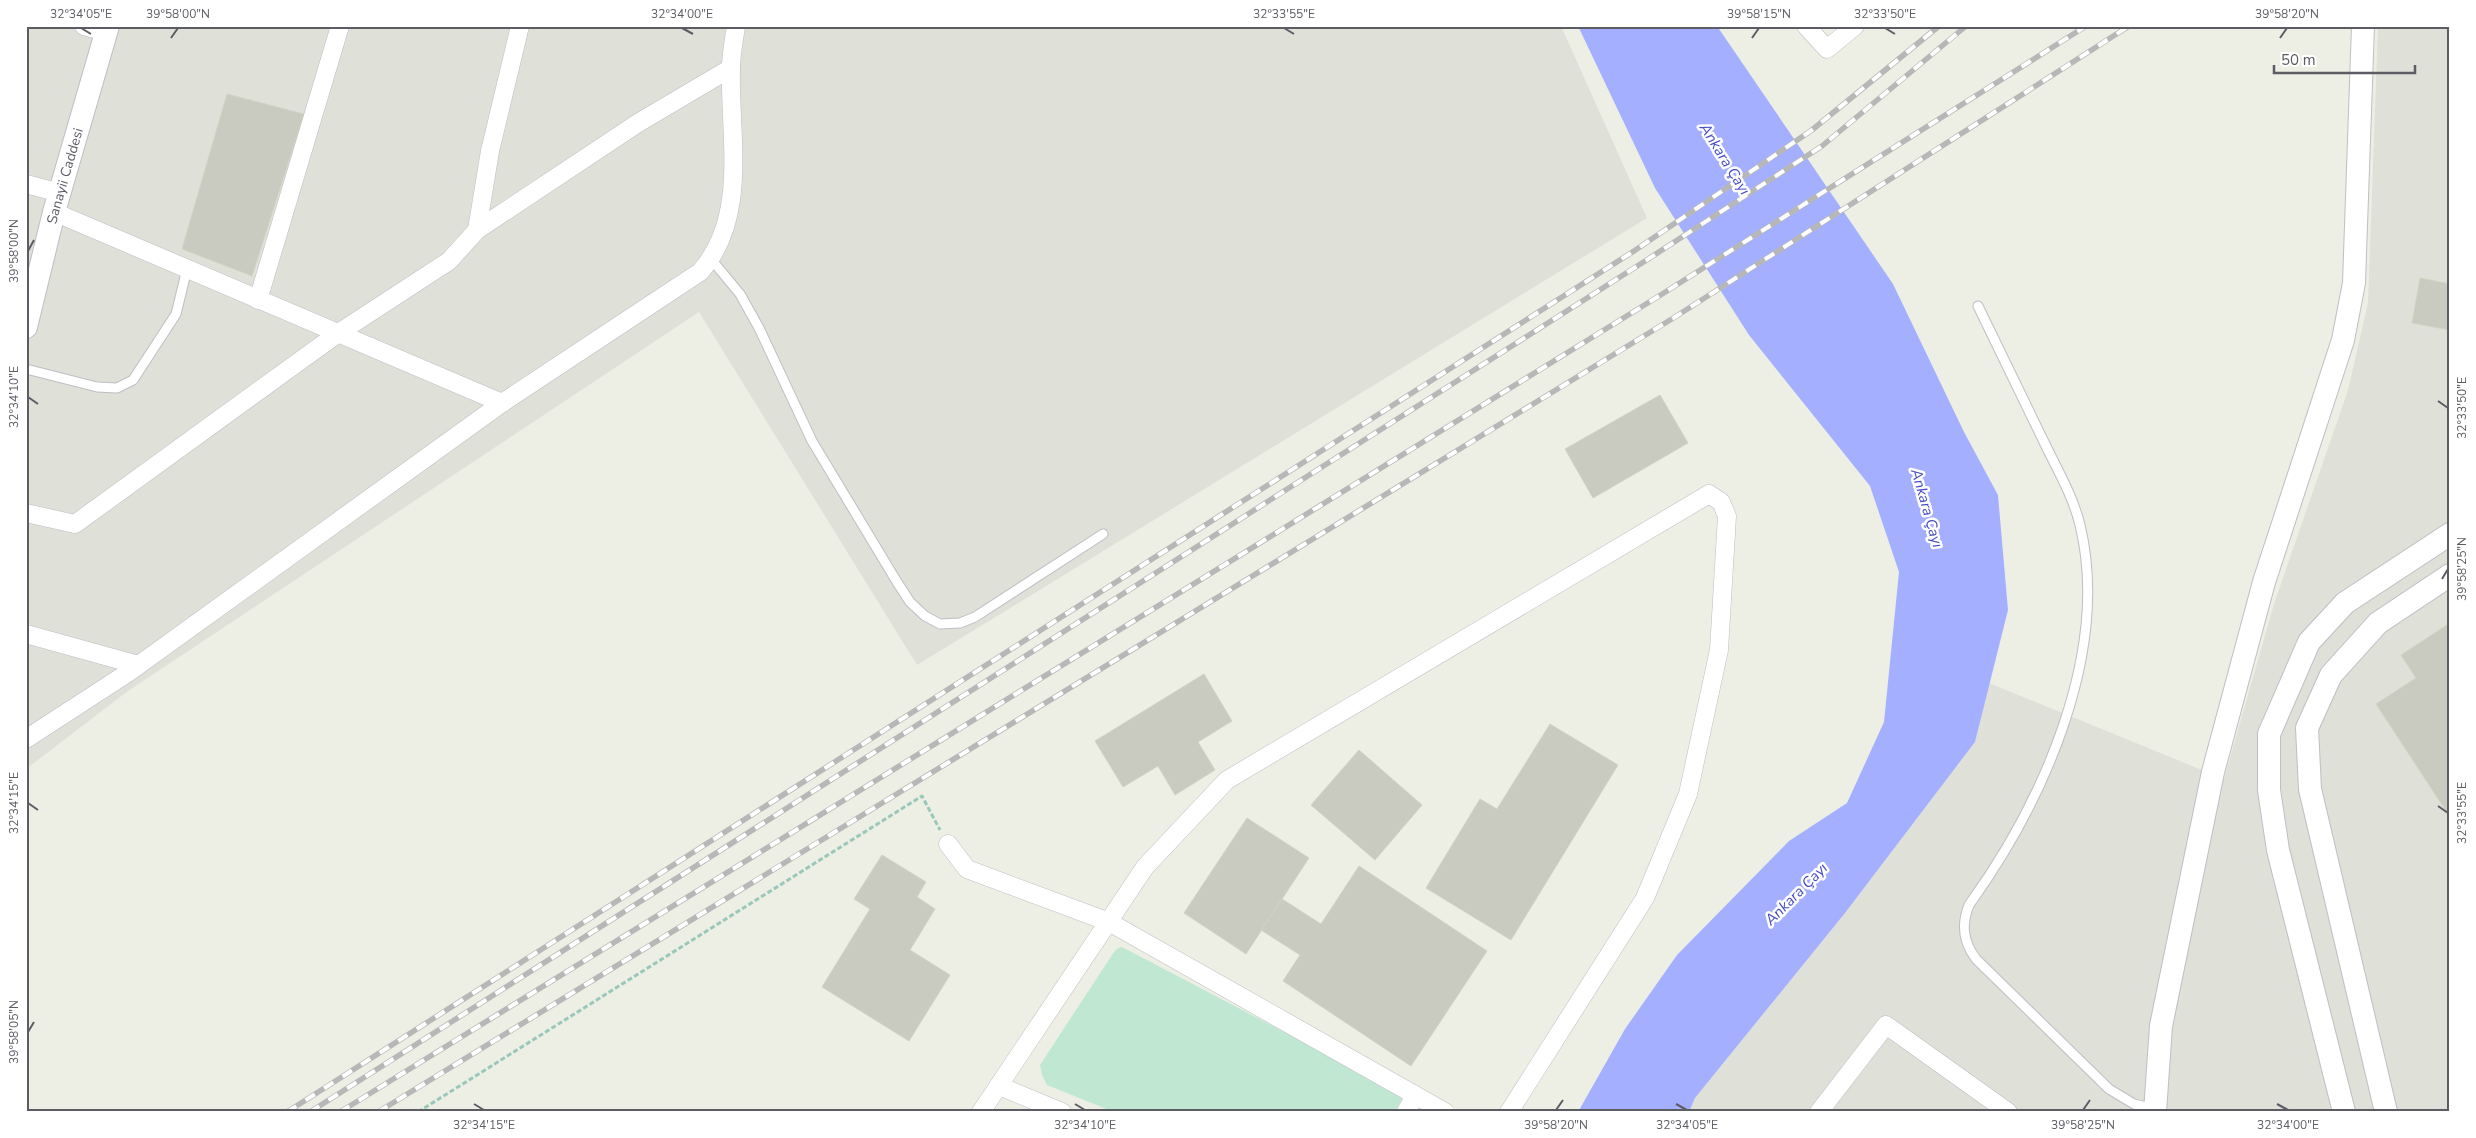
<svg xmlns="http://www.w3.org/2000/svg" width="2476" height="1138" font-family="'Nunito Sans',sans-serif">
	<rect width="100%" height="100%" fill="#edefe4"/>
	<g fill="#dfe0d8">
		<polygon points="26,26 1561,26 1647,218 917,665 699,312 128,691 26,769"/>
		<polygon points="2378,26 2450,26 2450,1112 1689,1112 1695,1098 1845,913 1975,742 1989,683 2224,779 2274,604 2348,390 2368,303"/>
	</g>
	<polygon fill="#c0e7d1" points="1122,947 1399,1092 1402,1099 1395,1112 1114,1112 1047,1085 1042,1075 1040,1065 1114,952 1118,948"/>
	<polygon fill="#a4b0ff" points="1578,26 1717,26 1893,284 1964,432 1998,495 2008,610 1975,742 1845,913 1695,1098 1689,1112 1578,1112 1625,1029 1677,955 1789,841 1847,803 1884,722 1899,572 1870,486 1749,335 1655,188"/>
	<g fill="#c9cac0" stroke="#d2d4c2">
		<polygon points="227,94 304,114 252,276 182,249"/>
		<polygon points="2420,278 2450,284 2450,330 2412,323"/>
		<polygon points="1660,395 1688,443 1593,498 1565,449"/>
		<polygon points="2450,623 2450,817 2376,704 2416,678 2401,655"/>
		<polygon points="1204,674 1232,721 1198,742 1215,770 1175,795 1158,766 1123,787 1095,741"/>
		<polygon points="1550,724 1618,765 1511,940 1426,888 1480,799 1497,809"/>
		<polygon points="1359,750 1422,805 1375,860 1311,805"/>
		<polygon points="1247,818 1309,858 1246,954 1184,913"/>
		<polygon points="882,855 926,882 917,897 935,909 910,950 950,975 909,1041 822,987 870,909 854,899"/>
		<polygon points="1359,866 1487,951 1411,1066 1283,981 1300,955 1261,930 1282,899 1321,924"/>
	</g>
	<g fill="none" stroke-linecap="round" stroke-linejoin="round">
		<defs>
			<g id="service">
				<polyline points="711,259 740,294 759,328 812,441 897,582 910,602 925,616 940,624 960,623 975,617 1103,534"/>
				<path d="M1978,306c22,46 44,91 66,136 13,27 29,54 36,83 31,128 -38,279 -111,380 -8,20 -6,37 7,54l133,130 25,15 21,5"/>
				<polyline points="26,369 97,387 117,388 133,380 176,314 187,269"/>
			</g>
			<g id="minor">
				<polyline points="84,26 106,32"/>
				<polyline points="1806,26 1827,49 1855,26"/>
				<polyline points="26,184 60,193"/>
				<polyline points="54,212 502,403"/>
				<polyline points="477,230 490,151 520,26"/>
				<polyline points="258,300 340,26"/>
				<polyline points="26,513 75,524 337,334 449,261 477,230 638,123 731,68"/>
				<polyline points="26,634 138,665"/>
				<path d="M26,739l103,-67 373,-269 198,-131c49,-55 29,-137 31,-204 0,-14 3,-28 5,-42"/>
				<polyline points="948,844 967,869 1109,922 1445,1112"/>
				<polyline points="999,1086 1062,1112"/>
				<polyline points="981,1112 1145,867 1227,780 1709,494 1721,502 1727,516 1719,650 1688,794 1645,898 1509,1112"/>
				<polyline points="1406,1112 1415,1095"/>
				<polyline points="1819,1112 1886,1025 2008,1112"/>
			</g>
			<g id="tertiary">
				<path id="s1" d="M26,327l28,-115 54,-186"/>
				<polyline points="2155,1112 2161,1026 2213,772 2264,582 2343,340 2354,283 2363,26"/>
				<polyline points="2344,1112 2278,850 2269,790 2269,734 2309,642 2345,603 2450,534"/>
				<polyline points="2386,1112 2310,789 2307,728 2331,675 2378,623 2450,575"/>
			</g>
		</defs>
		<use href="#service" stroke="#bebec5" stroke-width="11"/>
		<use href="#minor" stroke="#bebec5" stroke-width="19"/>
		<use href="#tertiary" stroke="#bebec5" stroke-width="24"/>
		<polyline stroke="#99c8ba" stroke-width="3" stroke-dasharray="5 2.5" stroke-linecap="butt" points="418,1112 922,796 940,830"/>
		<use href="#service" stroke="#fff" stroke-width="9"/>
		<use href="#minor" stroke="#fff" stroke-width="18"/>
		<use href="#tertiary" stroke="#fff" stroke-width="22"/>
		<defs>
			<g id="rail">
				<polyline points="287,1112 1634,251 1812,130 1939,26"/>
				<polyline points="310,1112 1642,263 1822,146 1966,26"/>
				<polyline points="340,1112 1659,296 2086,26"/>
				<polyline points="378,1112 1675,317 2129,26"/>
			</g>
		</defs>
		<use href="#rail" stroke="#b7b7b8" stroke-width="5.5"/>
		<use href="#rail" stroke="#fff" stroke-width="4" stroke-dasharray="11" stroke-linecap="butt"/>
	</g>
	<path fill="none" stroke="#5c5c65" stroke-width="2" d="M81,28l10,6M682,28l11,6M1284,28l10,6M1885,28l10,6M171,38l7,-10M1752,38l7,-10M2280,38l7,-10M28,251l6,-11M28,397l10,7M2438,401l10,7M2442,579l6,-10M28,803l10,7M2438,806l10,7M28,1032l6,-10M474,1104l10,6M1075,1104l10,6M1676,1104l11,6M2277,1104l11,6M1556,1110l7,-10M2083,1110l7,-10"/>
	<g text-anchor="middle" stroke-width="5" stroke-linejoin="round" paint-order="stroke">
		<g font-size="14" fill="#5c5c65" stroke="#fff">
			<text dy="5" stroke="none"><textPath href="#s1" startOffset="156">Sanayii Caddesi</textPath></text>
		</g>
		<g font-size="15" font-style="italic" fill="#434bc6" stroke="#fff">
			<text transform="translate(1725 159) rotate(58)" y="5">Ankara Çayı</text>
			<text transform="translate(1927 508) rotate(74)" y="5">Ankara Çayı</text>
			<text transform="translate(1796 894) rotate(-45)" y="5">Ankara Çayı</text>
		</g>
	</g>
	<rect width="2476" height="1138" fill="none" stroke="#ffffff" stroke-width="55"/>
	<path d="M2274 65v8h141v-8" fill="none" stroke="#5c5c65" stroke-width="2.5"/>
	<text x="2281" y="65" font-size="15" fill="#5c5c65" stroke="#ffffff" stroke-width="4" paint-order="stroke">50 m</text>
	<rect x="28" y="28" width="2420" height="1082" fill="none" stroke="#5c5c65" stroke-width="2"/>
	<g font-size="12" text-anchor="middle" fill="#5c5c65">
		<text x="81" y="18">32°34'05"E</text>
		<text x="178" y="18">39°58'00"N</text>
		<text x="682" y="18">32°34'00"E</text>
		<text x="1284" y="18">32°33'55"E</text>
		<text x="1759" y="18">39°58'15"N</text>
		<text x="1885" y="18">32°33'50"E</text>
		<text x="2287" y="18">39°58'20"N</text>
		<text transform="translate(14 251) rotate(-90)" y="4">39°58'00"N</text>
		<text transform="translate(14 397) rotate(-90)" y="4">32°34'10"E</text>
		<text transform="translate(2462 408) rotate(-90)" y="4">32°33'50"E</text>
		<text transform="translate(2462 569) rotate(-90)" y="4">39°58'25"N</text>
		<text transform="translate(14 803) rotate(-90)" y="4">32°34'15"E</text>
		<text transform="translate(2462 813) rotate(-90)" y="4">32°33'55"E</text>
		<text transform="translate(14 1032) rotate(-90)" y="4">39°58'05"N</text>
		<text x="484" y="1129">32°34'15"E</text>
		<text x="1085" y="1129">32°34'10"E</text>
		<text x="1556" y="1129">39°58'20"N</text>
		<text x="1687" y="1129">32°34'05"E</text>
		<text x="2083" y="1129">39°58'25"N</text>
		<text x="2288" y="1129">32°34'00"E</text>
	</g>
</svg>
